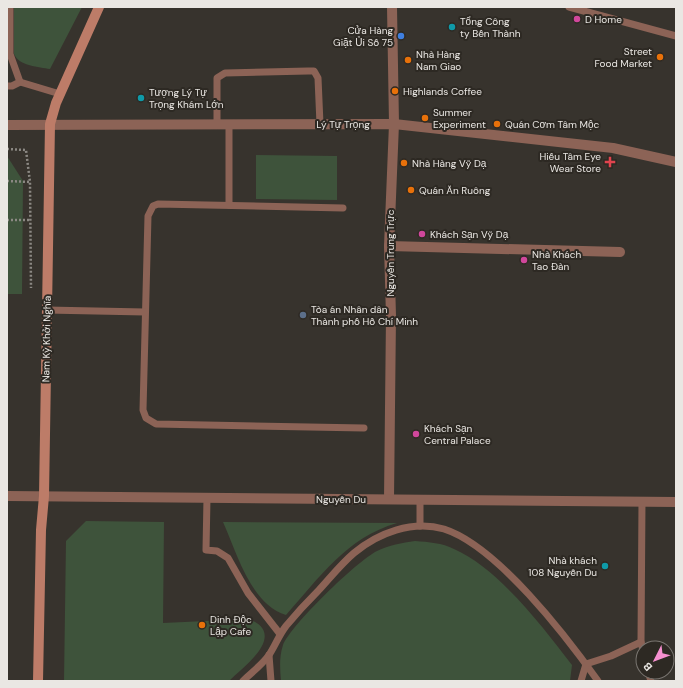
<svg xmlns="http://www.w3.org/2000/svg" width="683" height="688" font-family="'DM Sans',sans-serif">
	<rect width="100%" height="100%" fill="#37332d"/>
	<g fill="#3e533b">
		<path d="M14,7h68l-32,62c-11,-2 -31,-3 -36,-15z"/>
		<polygon points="256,155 337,156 337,200 256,199"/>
		<polygon points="7,156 23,181 22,294 7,294"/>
		<path d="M86,521l78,1 -1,101 86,-4c39,16 -5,47 -20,62h-165l2,-140z"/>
		<path d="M223,522l174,1c-51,15 -77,54 -111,92 -35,-10 -49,-62 -63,-93z"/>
		<path d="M415,541c14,1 27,2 39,8 44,19 89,78 118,116l-2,16h-289c-1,-12 -2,-24 2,-36 8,-20 74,-84 94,-94 12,-6 25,-8 38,-10z"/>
	</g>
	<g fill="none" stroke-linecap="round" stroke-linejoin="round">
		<g stroke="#8c8984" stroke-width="2.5" stroke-dasharray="2 2" stroke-linecap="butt">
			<polyline points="7,149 26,150 30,182 31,288"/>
			<polyline points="7,181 30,182"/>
			<polyline points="7,220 30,220"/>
		</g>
		<g stroke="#8c6356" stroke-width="7">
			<polyline points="569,7 676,36"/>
			<polyline points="20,82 60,94"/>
			<polyline points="7,86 12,86 20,82 10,54 10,7"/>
			<polyline points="217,125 217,78 225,73 308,71 314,71 318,78 320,124"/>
			<polyline points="229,205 229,124"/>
			<polyline points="343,208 158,204 153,206 148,216 143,410 146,418 156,424 364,428"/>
			<polyline points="46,310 145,312"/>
			<polyline points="207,498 206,550 217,551 228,558 248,593 280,634"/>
			<polyline points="642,501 641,642 643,651"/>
			<polyline points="420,526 420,500"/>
			<polyline points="269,655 271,681"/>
			<polyline points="648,672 651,681"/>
			<path d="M243,681c8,-8 19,-16 26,-26 6,-9 10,-20 17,-29 10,-12 21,-24 32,-35 12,-13 23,-27 36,-38 24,-20 58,-33 90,-24 53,17 122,107 154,152"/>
			<polyline points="581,681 586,664 611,656 641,642"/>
		</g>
		<g stroke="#8c6356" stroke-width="10">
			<polyline points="389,246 620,252"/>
			<polyline points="389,499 391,316 389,246 394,124 392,7"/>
		</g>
		<g stroke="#8c6356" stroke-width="10">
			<polyline points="7,125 394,124 613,148 676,162"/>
			<polyline points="7,496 676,502"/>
		</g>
		<polyline stroke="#bd7c68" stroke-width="10" points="38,681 41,530 44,496 50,124 56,103 99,7"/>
	</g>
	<g fill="#d1479c" stroke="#2d2923" stroke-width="1.5">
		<circle cx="577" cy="19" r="4"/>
		<circle cx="422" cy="234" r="4"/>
		<circle cx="524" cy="260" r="4"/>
		<circle cx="416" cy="434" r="4"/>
	</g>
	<g fill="#0f9aa8" stroke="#2d2923" stroke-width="1.5">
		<circle cx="452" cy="27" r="4"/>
		<circle cx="141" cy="98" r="4"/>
		<circle cx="605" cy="566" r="4"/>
	</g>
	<circle fill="#3f7fe0" stroke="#2d2923" stroke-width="1.5" cx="401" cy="36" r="4"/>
	<g fill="#e8710a" stroke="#2d2923" stroke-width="1.5">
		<circle cx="660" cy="57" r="4"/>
		<circle cx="408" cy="60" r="4"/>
		<circle cx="395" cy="91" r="4"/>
		<circle cx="425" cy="118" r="4"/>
		<circle cx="497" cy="124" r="4"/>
		<circle cx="404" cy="163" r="4"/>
		<circle cx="411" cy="190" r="4"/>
		<circle cx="202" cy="625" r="4"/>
	</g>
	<path fill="#e0444e" stroke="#2d2923" stroke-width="1.5" d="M608 156h4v4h4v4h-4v4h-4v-4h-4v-4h4z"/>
	<circle fill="#5c6f8a" stroke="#2d2923" stroke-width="1.5" cx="303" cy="315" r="4"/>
	<g text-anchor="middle" stroke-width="4" stroke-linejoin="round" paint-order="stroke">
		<g font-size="10" fill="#eae7e3" stroke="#2d2923" text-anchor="start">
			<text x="585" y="23">D Home</text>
			<text x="460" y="25">Tổng Công<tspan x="460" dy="12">ty Bến Thành</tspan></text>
			<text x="393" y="34" text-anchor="end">Cửa Hàng<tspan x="393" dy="12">Giặt Ủi Số 75</tspan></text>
			<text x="652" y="55" text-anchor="end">Street<tspan x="652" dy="12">Food Market</tspan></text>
			<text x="416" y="58">Nhà Hàng<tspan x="416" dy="12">Nam Giao</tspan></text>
			<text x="403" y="95">Highlands Coffee</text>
			<text x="149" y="96">Tượng Lý Tự<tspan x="149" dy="12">Trọng Khám Lớn</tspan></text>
			<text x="433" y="116">Summer<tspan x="433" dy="12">Experiment</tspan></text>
			<text x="505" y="128">Quán Cơm Tâm Mộc</text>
			<text x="601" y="160" text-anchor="end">Hiếu Tâm Eye<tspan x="601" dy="12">Wear Store</tspan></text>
			<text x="412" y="167">Nhà Hàng Vỹ Dạ</text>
			<text x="419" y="194">Quán Ăn Ruông</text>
			<text x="430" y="238">Khách Sạn Vỹ Dạ</text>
			<text x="532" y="258">Nhà Khách<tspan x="532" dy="12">Tao Đàn</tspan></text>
			<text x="311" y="313">Tòa án Nhân dân<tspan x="311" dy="12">Thành phố Hồ Chí Minh</tspan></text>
			<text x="424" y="432">Khách Sạn<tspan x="424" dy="12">Central Palace</tspan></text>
			<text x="597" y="564" text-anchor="end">Nhà khách<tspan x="597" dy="12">108 Nguyễn Du</tspan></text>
			<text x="210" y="623">Dinh Độc<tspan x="210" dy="12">Lập Cafe</tspan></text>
		</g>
		<g font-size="10" fill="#eae7e3" stroke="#2d2923">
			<text x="343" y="128">Lý Tự Trọng</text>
			<text transform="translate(390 253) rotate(-90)" y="4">Nguyễn Trung Trực</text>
			<text transform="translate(46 339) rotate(-89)" y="4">Nam Kỳ Khởi Nghĩa</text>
			<text x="341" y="503">Nguyễn Du</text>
		</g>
	</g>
	<rect width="683" height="688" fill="none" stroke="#eae7e3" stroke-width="16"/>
	<g transform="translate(655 660) rotate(228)"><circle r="19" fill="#2d2923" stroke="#797570"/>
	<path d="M0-3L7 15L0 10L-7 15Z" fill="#f690d0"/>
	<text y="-6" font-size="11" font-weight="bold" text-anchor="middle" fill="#eae7e3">B</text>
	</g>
</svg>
